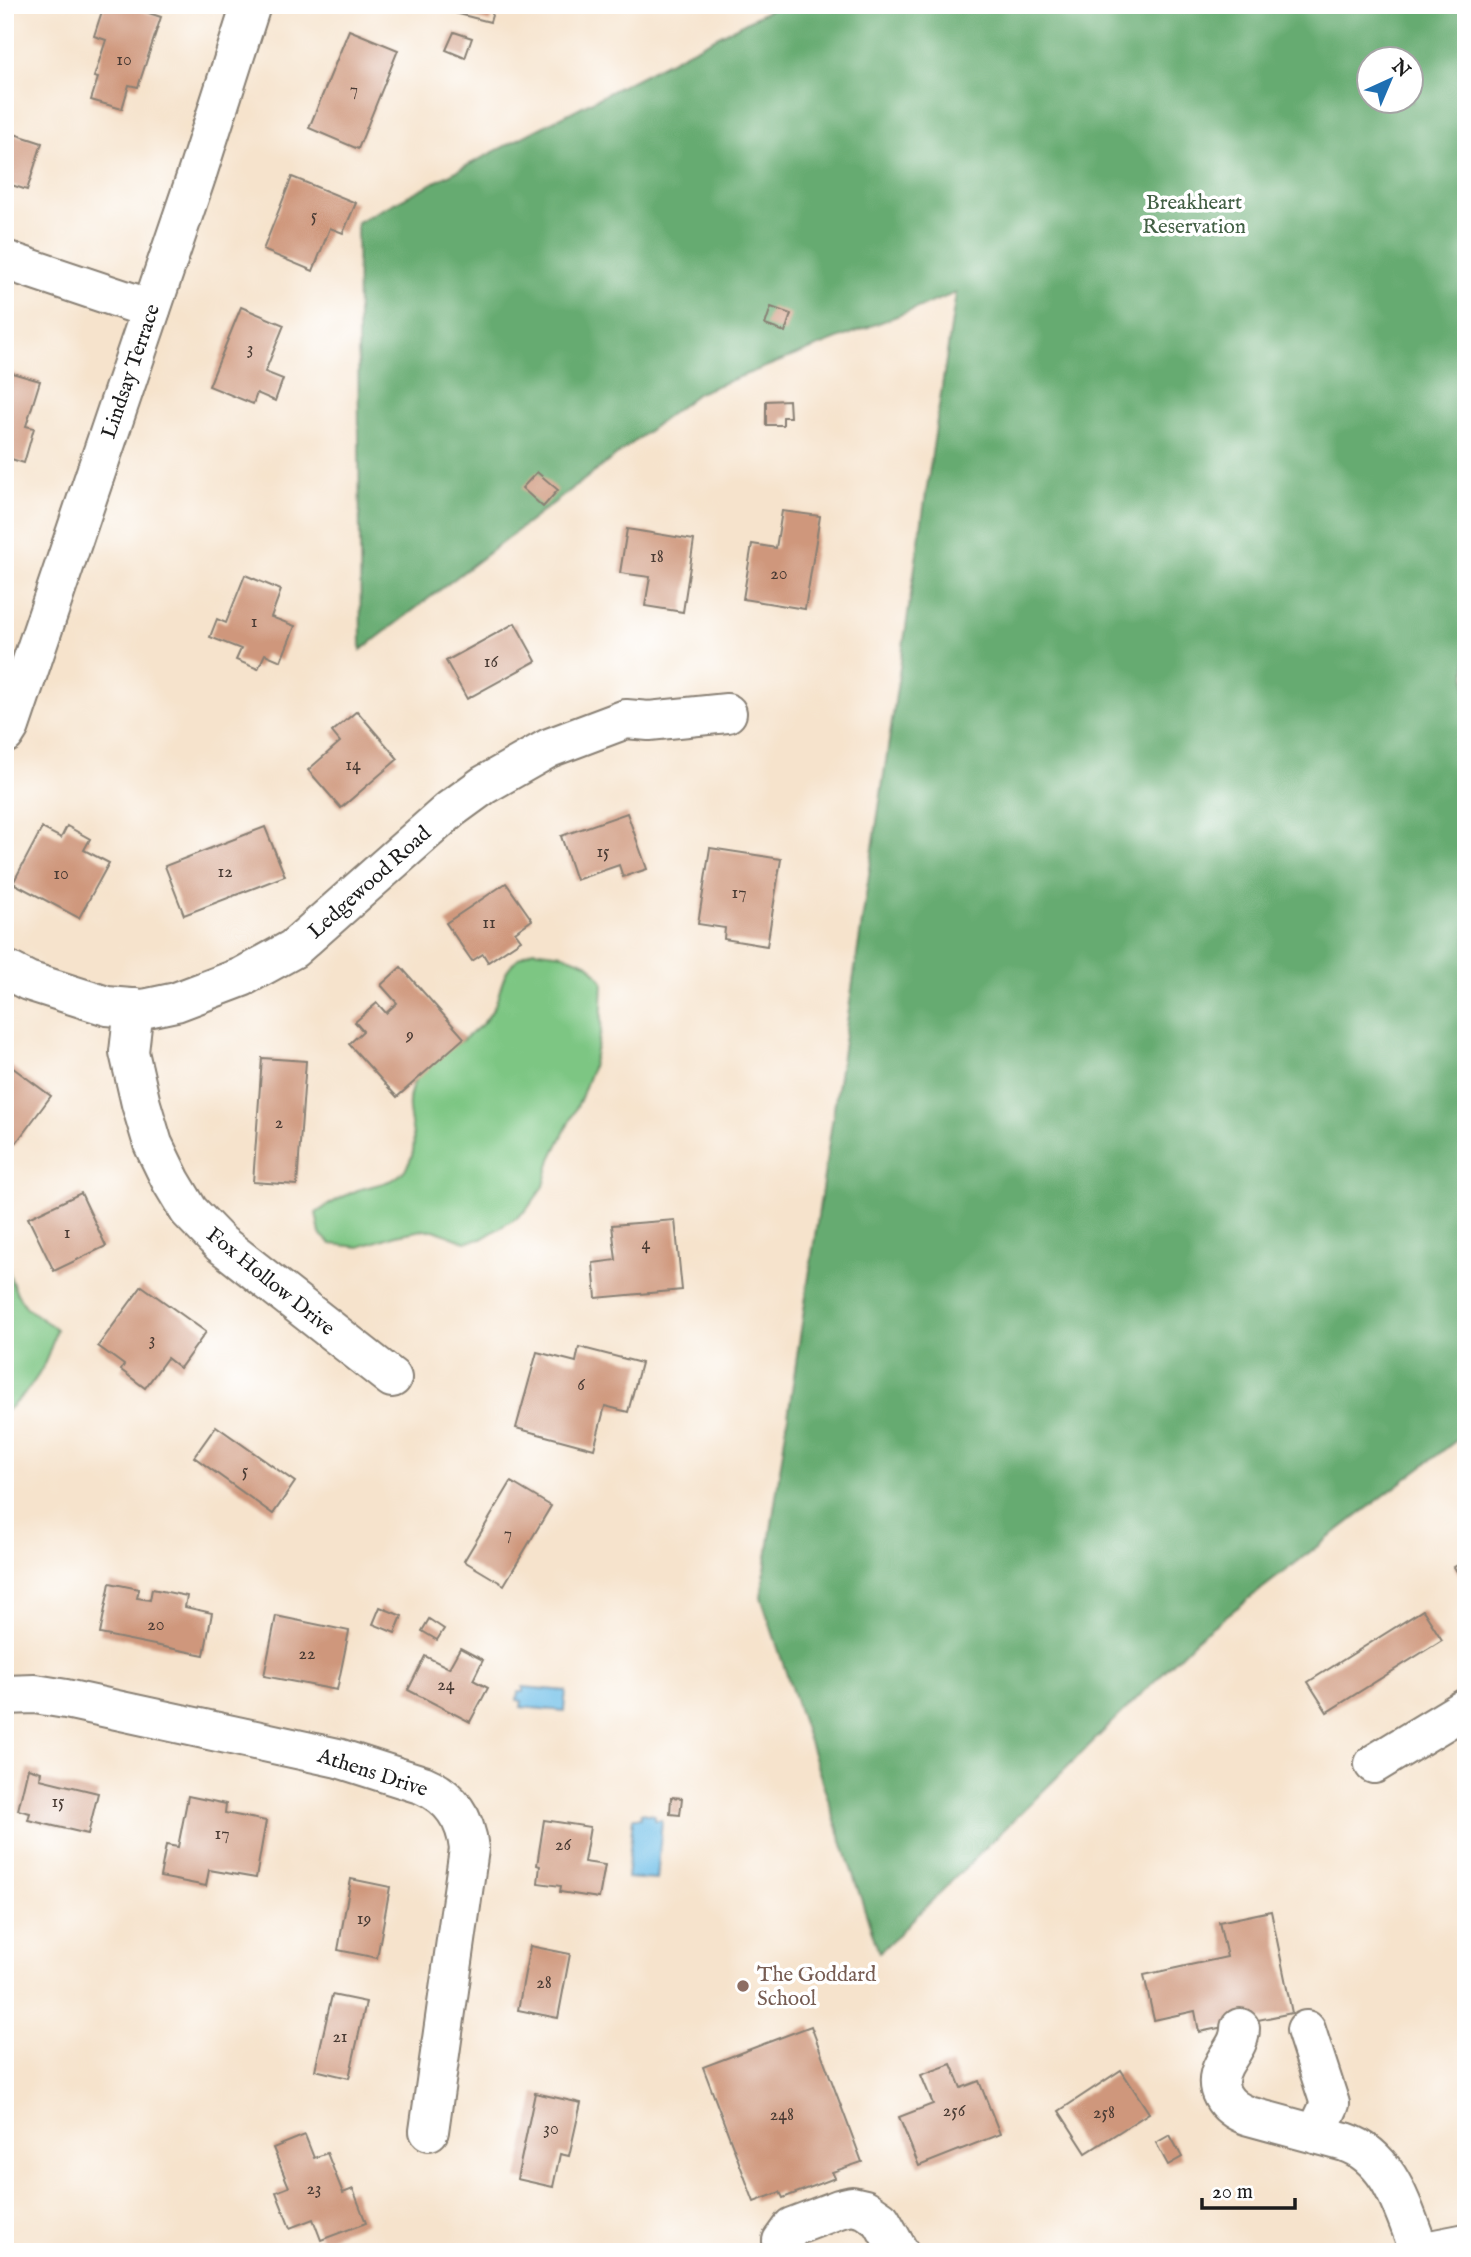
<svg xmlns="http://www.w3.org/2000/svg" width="1471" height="2257" font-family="'IM FELL English',serif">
	<rect width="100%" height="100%" fill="#fff"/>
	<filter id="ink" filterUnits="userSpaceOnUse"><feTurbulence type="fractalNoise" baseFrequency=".0143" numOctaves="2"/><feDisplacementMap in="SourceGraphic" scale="14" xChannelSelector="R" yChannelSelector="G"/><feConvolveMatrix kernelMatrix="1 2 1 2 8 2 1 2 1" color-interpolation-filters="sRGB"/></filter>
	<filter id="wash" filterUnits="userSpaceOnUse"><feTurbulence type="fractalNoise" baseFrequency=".00686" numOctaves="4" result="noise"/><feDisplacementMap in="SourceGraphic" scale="28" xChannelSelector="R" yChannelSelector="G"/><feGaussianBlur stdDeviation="1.57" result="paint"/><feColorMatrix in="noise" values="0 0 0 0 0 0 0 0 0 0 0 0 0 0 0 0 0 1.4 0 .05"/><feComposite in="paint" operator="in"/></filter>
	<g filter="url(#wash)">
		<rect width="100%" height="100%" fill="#f6e3cc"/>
		<g fill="#7dc683" stroke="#4c7150" stroke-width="2">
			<path d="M533,950l30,4 26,10 14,17 -2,50 -10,40 -10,27 -30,61 -7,27 -17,23 -9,8 -37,22 -16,3 -31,-12h-11l-27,5 -37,12 -28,-3 -11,-10 -4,-21c13,-9 27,-17 42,-23 17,-6 37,-6 48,-22 20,-30 -7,-51 7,-83 11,-26 51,-41 71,-63 25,-28 7,-54 49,-72z"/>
			<path d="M5,1188c6,15 2,28 1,44 -1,25 2,53 19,73 7,9 21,16 31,24 -9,38 -21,57 -51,83z"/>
		</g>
		<path fill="#66ab71" stroke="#416446" stroke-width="2" fill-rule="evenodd" d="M779,5h687v1428l-266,203 -321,317 -118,-356 195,-1304 -258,100 -337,257 -4,-428zM1370,60h42v42h-42z"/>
		<g fill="#6cbde7" stroke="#446c82" stroke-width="2">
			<polygon points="523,1687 566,1691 564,1711 521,1707 522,1701 517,1700 518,1692 523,1692"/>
			<polygon points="641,1813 655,1815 655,1820 662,1820 657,1880 627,1878 633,1818 641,1818"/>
		</g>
		<g id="blocks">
			<g fill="#cf977b">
				<polygon points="104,5 124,5 161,17 138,87 129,85 122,109 91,100 98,78 94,77 106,40 94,36"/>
				<polygon points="453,5 495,5 490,22 451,12"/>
				<polygon points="349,30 398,50 358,149 309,128"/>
				<polygon points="454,32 472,38 465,58 446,50"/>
				<polygon points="5,131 42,143 27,190 5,183"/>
				<polygon points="292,177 356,203 343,233 330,228 313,271 263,250"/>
				<polygon points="241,307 284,325 265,372 283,379 275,401 257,393 253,404 209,386"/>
				<polygon points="771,307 791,314 785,332 765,325"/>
				<polygon points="5,371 40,381 26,426 34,428 24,463 5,457"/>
				<polygon points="789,400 790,417 783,417 783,425 766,425 766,401"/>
				<polygon points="537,472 558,490 543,507 522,488"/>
				<polygon points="782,511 820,516 805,609 743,599 752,544 776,548"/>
				<polygon points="627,529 694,540 683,612 645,606 650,577 620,573"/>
				<polygon points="245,575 281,590 271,617 295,626 281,661 265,654 258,669 236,660 241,649 210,637 217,619 226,623"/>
				<polygon points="515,623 536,661 467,699 446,661"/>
				<polygon points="357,711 398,759 341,808 308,770 340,742 332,732"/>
				<polygon points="627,813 647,869 623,877 619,865 576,880 561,836"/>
				<polygon points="67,826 90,839 84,850 109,863 79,918 13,883 42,828 61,838"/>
				<polygon points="265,827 285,876 184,915 165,866"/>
				<polygon points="710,848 781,859 767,946 724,939 725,928 698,924"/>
				<polygon points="506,883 532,920 515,932 521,940 488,962 483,954 472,961 446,923"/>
				<polygon points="401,967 464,1038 397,1097 349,1044 363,1031 355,1022 377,1003 386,1013 397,1003 381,985"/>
				<polygon points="262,1058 306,1061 297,1185 253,1182"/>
				<polygon points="5,1062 51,1096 13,1147 5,1142"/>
				<polygon points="81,1193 106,1246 54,1271 28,1218"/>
				<polygon points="675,1220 682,1290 596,1298 593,1263 616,1260 612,1225"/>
				<polygon points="142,1286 206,1332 180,1368 167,1358 145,1388 121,1370 124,1365 98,1346"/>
				<polygon points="579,1347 641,1363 628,1412 605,1406 594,1449 516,1428 537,1352 576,1362"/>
				<polygon points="216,1426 295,1482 273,1514 194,1457"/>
				<polygon points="511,1482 551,1506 504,1585 464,1561"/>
				<polygon points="1466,1560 1466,1585 1454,1567"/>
				<polygon points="110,1583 139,1589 137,1598 150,1600 152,1589 187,1596 185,1607 212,1613 204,1655 100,1634"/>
				<polygon points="380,1607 402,1616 395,1633 373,1624"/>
				<polygon points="1423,1610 1442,1640 1327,1712 1308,1682"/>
				<polygon points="276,1616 349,1631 337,1690 264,1676"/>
				<polygon points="429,1619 444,1629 437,1640 422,1631"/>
				<polygon points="460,1648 483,1660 473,1680 488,1688 470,1722 408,1690 425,1656 449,1668"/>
				<polygon points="28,1768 41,1772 40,1779 98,1793 88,1834 28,1820 30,1813 18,1810"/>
				<polygon points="188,1796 226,1804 225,1813 266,1821 256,1878 209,1870 206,1886 160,1877 166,1845 178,1847"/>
				<polygon points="671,1797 682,1798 680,1815 670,1814"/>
				<polygon points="544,1820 590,1827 584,1862 605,1865 599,1898 560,1892 561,1886 538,1883 540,1866 537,1865"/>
				<polygon points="351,1879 390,1887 377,1958 338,1950"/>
				<polygon points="1271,1911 1292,2013 1199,2032 1195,2011 1154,2020 1144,1975 1227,1957 1219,1922"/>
				<polygon points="530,1946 570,1954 558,2018 518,2010"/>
				<polygon points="332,1995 366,2002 349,2078 315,2070"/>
				<polygon points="811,2026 862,2162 832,2172 835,2178 783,2198 780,2192 754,2202 703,2067"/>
				<polygon points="951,2064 961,2088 979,2081 1000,2134 919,2166 899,2117 933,2104 921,2075"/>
				<polygon points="1121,2070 1149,2113 1086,2153 1059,2111"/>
				<polygon points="535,2093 581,2103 569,2156 560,2154 553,2187 517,2179"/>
				<polygon points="305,2135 314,2158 327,2153 343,2193 353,2189 366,2223 321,2240 313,2219 290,2228 276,2192 289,2187 273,2148"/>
				<polygon points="1170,2135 1182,2157 1168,2165 1156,2143"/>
			</g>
		</g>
	</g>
	<g filter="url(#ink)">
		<use href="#blocks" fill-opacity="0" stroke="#898074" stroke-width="2"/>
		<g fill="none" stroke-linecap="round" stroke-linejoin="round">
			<defs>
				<g id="minor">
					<polyline points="5,260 151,309"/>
					<polyline points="5,734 10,726 197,174 251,5"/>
					<polyline points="5,969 28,981 107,1006 143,1009 176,1002 242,977 293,949 451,809 484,785 549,748 626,719 649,721 727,713"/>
					<polyline points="134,1008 129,1052 141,1104 153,1144 171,1181 189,1211 221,1244 392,1378"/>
					<path d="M5,1695l30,-1 31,5 272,59 85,27c28,12 43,34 46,64l-40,282"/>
					<polyline points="1374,1764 1466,1708"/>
					<path d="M1240,2028c0,15 -9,23 -16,36 -13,24 1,44 25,52l96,26c47,16 58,69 75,110"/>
					<polyline points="1306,2030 1330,2104 1316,2134"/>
					<polyline points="783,2252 782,2241 792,2227 839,2209 852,2206 865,2209 881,2220 899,2252"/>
				</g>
				<polyline id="major" points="1420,2252 1466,2243"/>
			</defs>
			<use href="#minor" stroke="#898074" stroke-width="42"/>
			<use href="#major" stroke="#898074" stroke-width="42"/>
			<use href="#minor" stroke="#fff" stroke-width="38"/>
			<use href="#major" stroke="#fff" stroke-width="38"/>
		</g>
	</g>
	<circle fill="#8d6e63" stroke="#fff" stroke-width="2.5" cx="743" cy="1986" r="7"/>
	<g text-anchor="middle" stroke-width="7" stroke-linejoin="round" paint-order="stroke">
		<g font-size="18" fill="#493b34">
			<text x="124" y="65">10</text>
			<text x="354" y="95">7</text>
			<text x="314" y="221">5</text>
			<text x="250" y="354">3</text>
			<text x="657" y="562">18</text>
			<text x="779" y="579">20</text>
			<text x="254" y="627">1</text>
			<text x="491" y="667">16</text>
			<text x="353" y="770">14</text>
			<text x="603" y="857">15</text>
			<text x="225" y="877">12</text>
			<text x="61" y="879">10</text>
			<text x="739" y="898">17</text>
			<text x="489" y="928">11</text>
			<text x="410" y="1040">9</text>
			<text x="279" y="1128">2</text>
			<text x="67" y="1238">1</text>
			<text x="646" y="1249">4</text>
			<text x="152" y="1345">3</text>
			<text x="581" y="1390">6</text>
			<text x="245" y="1476">5</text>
			<text x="508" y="1539">7</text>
			<text x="156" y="1630">20</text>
			<text x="307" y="1659">22</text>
			<text x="446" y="1690">24</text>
			<text x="58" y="1807">15</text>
			<text x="222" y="1839">17</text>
			<text x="563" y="1850">26</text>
			<text x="364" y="1924">19</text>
			<text x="544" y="1988">28</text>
			<text x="340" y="2042">21</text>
			<text x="954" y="2116">256</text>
			<text x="1104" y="2118">258</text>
			<text x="782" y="2120">248</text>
			<text x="551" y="2134">30</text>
			<text x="314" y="2194">23</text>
		</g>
		<g font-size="21" fill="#436045" stroke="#fff">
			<text x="1194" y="209">Breakheart<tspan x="1194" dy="24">Reservation</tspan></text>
		</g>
		<g font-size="21" fill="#1c1c1c" stroke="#fff">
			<text transform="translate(130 371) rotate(-71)" y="7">Lindsay Terrace</text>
			<text transform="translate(369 882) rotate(-42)" y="7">Ledgewood Road</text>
			<text transform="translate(271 1281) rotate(39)" y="7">Fox Hollow Drive</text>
			<text transform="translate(373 1772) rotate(18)" y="7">Athens Drive</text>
		</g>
		<g font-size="21" fill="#785e54" stroke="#fff" text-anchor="start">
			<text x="757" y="1981">The Goddard<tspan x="757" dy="24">School</tspan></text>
		</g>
	</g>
	<rect width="1471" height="2257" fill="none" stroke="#fff" stroke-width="28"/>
	<g transform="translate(1390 80) rotate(44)"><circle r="33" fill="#ffffff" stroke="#a4a4a4" stroke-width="2"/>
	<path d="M0-5L12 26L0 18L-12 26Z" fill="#1f6fb2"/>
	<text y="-10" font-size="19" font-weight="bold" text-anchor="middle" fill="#1c1c1c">N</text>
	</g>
	<path d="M1202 2198v10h93v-10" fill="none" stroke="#1c1c1c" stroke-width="3.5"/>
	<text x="1212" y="2198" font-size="21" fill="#1c1c1c" stroke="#ffffff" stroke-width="5" paint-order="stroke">20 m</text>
</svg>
